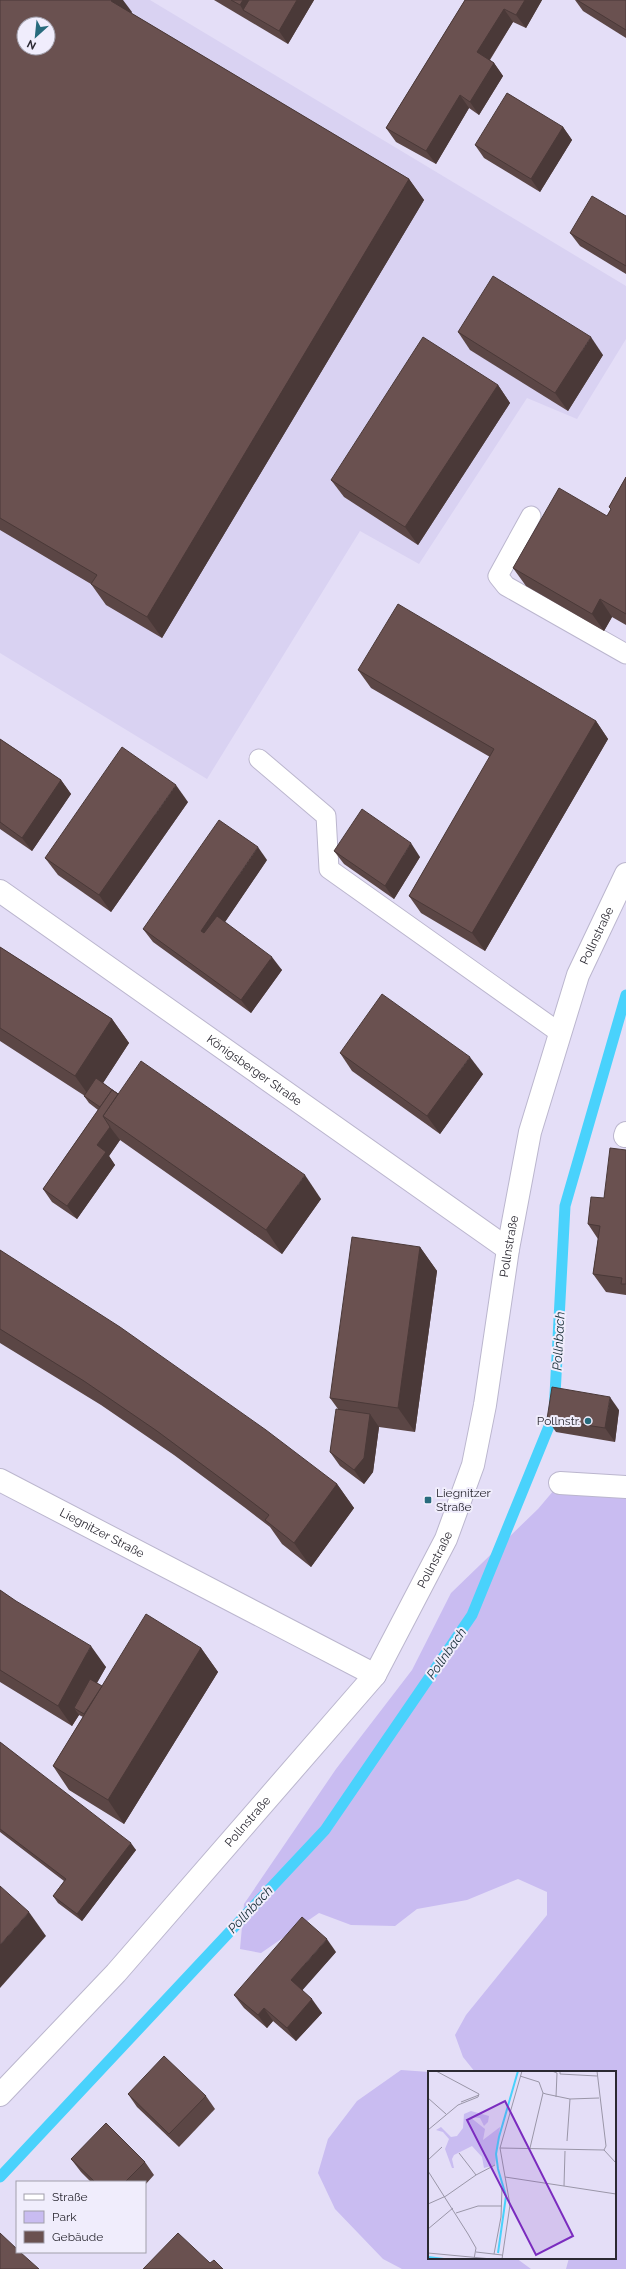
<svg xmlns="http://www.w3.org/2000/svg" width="626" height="2269" font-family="Raleway,sans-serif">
	<rect width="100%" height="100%" fill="#e4def7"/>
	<path fill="#d9d2f2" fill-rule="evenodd" d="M0,0h150l476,286v53l-49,80 -50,-21 -108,166 -59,-33 -153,248 -207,-126zM24,24h24v24h-24z"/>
	<g fill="#c9bcf1">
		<polygon points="560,1483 626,1496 626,2269 566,2269 569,2258 615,2258 615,2072 475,2072 463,2057 455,2035 466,2015 547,1915 547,1892 518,1879 467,1900 417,1909 395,1926 351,1925 319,1913 261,1953 240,1949 244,1904 336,1769 412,1670 451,1593 538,1509"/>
		<polygon points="401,2070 429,2072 429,2258 516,2258 531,2269 402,2269 383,2259 335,2209 318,2173 328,2139 357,2101"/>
	</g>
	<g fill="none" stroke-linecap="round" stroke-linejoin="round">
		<polyline stroke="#49d2fc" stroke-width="11" points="0,2177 325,1830 472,1615 554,1414 565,1206 626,995"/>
		<defs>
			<g id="service">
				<polyline points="531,516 498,576 506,586 626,654"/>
				<polyline points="259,759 326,816 329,869 560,1033"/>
			</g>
			<g id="minor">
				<path id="s1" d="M0,891l508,358"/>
				<polyline points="625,1136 626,1133"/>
				<path id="s2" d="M0,1480l375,195"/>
				<polyline points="560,1483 626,1487"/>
				<path id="s3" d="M0,2095l116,-122 259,-298 71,-136 27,-74 12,-60 23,-156 22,-117 48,-157 48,-101"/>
			</g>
		</defs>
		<use href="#service" stroke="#bbb6ce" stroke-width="21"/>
		<use href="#minor" stroke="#bbb6ce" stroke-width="24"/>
		<use href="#service" stroke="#fff" stroke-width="19"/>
		<use href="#minor" stroke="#fff" stroke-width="22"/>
	</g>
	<g fill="#5b4645">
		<polygon points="0,0 132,12 131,13 409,179 424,200 162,638 106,605 91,584 0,530"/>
		<polygon points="214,0 314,0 288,44"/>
		<polygon points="465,0 542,0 526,28 513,22 490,60 494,63 503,76 479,115 469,108 436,164 396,142 386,128"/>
		<polygon points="575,0 626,0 626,38 583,11"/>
		<polygon points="563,127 572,140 540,192 484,158 475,145"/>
		<polygon points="626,216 626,274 580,246 570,233"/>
		<polygon points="458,332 603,355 568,411 470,350"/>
		<polygon points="498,385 510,403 418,545 344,497 331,480"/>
		<polygon points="626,477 626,625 612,617 604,631 526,586 513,568 607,516 611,509 609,507"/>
		<polygon points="358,670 596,721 608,739 485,951 421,913 409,896 490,757 371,688"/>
		<polygon points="0,739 61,780 71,794 32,851 0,829"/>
		<polygon points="188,802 111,912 58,875 45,858"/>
		<polygon points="334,851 420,857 394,899 344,864"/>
		<polygon points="267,860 225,922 282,970 251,1013 153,942 143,929"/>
		<polygon points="0,947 112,1019 129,1043 103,1083 118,1094 321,1199 282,1254 120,1140 109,1156 115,1165 77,1219 52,1202 43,1189 98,1110 89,1103 84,1096 85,1096 0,1041"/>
		<polygon points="340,1053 483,1074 440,1134 352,1071"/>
		<polygon points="626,1150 626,1295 606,1292 593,1274 598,1239 588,1224 604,1198"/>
		<polygon points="420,1247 437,1271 415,1432 379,1427 373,1472 364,1484 340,1466 330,1452 338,1409 330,1398"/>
		<polygon points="0,1250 337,1484 354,1508 311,1567 282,1544 270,1527 244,1507 174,1455 101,1405 0,1343"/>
		<polygon points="619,1410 615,1442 556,1432 547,1419"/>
		<polygon points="0,1590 106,1667 97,1683 102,1686 201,1648 218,1672 124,1824 69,1790 53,1766 83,1717 79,1715 72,1726 0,1682"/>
		<polygon points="0,1742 136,1850 82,1921 58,1903 53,1896 64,1881 0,1832"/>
		<polygon points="336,1952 302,1990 322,2013 296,2041 273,2021 267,2028 244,2008 234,1995"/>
		<polygon points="128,2094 206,2096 215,2109 179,2147 137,2107"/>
		<polygon points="71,2159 145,2162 154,2175 145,2185 145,2182 91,2182 81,2172"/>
	</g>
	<g fill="#4a3938">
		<polygon points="112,0 123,0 132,12 126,22 111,1"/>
		<polygon points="243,0 266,0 243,10 240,5"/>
		<polygon points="297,0 314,0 288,44 279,31"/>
		<polygon points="525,0 542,0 526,28 516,15"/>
		<polygon points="504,9 513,22 486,65 477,52"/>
		<polygon points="494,63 503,76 479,115 470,102"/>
		<polygon points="460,95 469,108 436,164 426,151"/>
		<polygon points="563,127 572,140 540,192 531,179"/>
		<polygon points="409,179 424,200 162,638 147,617"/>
		<polygon points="591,337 603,355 568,411 555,393"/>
		<polygon points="498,385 510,403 418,545 405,527"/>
		<polygon points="600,599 612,617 604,631 592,614"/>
		<polygon points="596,721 608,739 485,951 472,933"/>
		<polygon points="61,780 71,794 32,851 22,838"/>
		<polygon points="176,785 188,802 111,912 99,895"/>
		<polygon points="411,843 420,857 394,899 385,886"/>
		<polygon points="258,847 267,860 210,944 201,931"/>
		<polygon points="272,957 282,970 251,1013 241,1000"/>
		<polygon points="112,1019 129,1043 92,1100 75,1076"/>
		<polygon points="470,1057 483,1074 440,1134 427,1116"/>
		<polygon points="110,1127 120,1140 109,1156 115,1165 77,1219 67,1206 97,1145"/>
		<polygon points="305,1175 321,1199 282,1254 266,1230"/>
		<polygon points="420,1247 437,1271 415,1432 398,1408"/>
		<polygon points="610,1397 619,1410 615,1442 605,1428"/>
		<polygon points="370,1414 379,1427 373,1472 364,1484 354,1470"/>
		<polygon points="337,1484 354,1508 311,1567 294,1543"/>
		<polygon points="91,1646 106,1667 80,1712 74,1708 79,1715 72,1726 58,1706"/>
		<polygon points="201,1648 218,1672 124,1824 108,1800"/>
		<polygon points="131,1843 136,1850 82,1921 77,1914"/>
		<polygon points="29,1912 46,1936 0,1988 0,1945"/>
		<polygon points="327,1939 336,1952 300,1993 291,1980"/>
		<polygon points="312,1999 322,2013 296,2041 287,2028"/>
		<polygon points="264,2008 273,2021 267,2028 258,2015"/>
	</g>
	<g fill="#6a5150" stroke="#4a3938" fill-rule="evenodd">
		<path d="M0,0h112l-1,1 298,178 -262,438 -56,-33 6,-9 -97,-57zM24,24h24v24h-24z"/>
		<polygon points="231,0 243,0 240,5"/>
		<polygon points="249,0 297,0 279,31 243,10"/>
		<polygon points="465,0 525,0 516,15 504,9 477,52 494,63 470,102 460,95 426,151 386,128"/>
		<polygon points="577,0 626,0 626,30"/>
		<polygon points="507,93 563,127 531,179 475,145"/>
		<polygon points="592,196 626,216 626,266 570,233"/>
		<polygon points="493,276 591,337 555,393 458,332"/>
		<polygon points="423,337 498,385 405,527 331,480"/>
		<polygon points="626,477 626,614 600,599 592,614 513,568 559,488 607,516 611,509 609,507"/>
		<polygon points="398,604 596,721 472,933 409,896 494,749 358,670"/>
		<polygon points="0,739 61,780 22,838 0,822"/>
		<polygon points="122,747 176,785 99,895 45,858"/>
		<polygon points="362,809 411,843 385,886 334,851"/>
		<polygon points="219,820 258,847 201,931 204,933 217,916 272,957 241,1000 143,929"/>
		<polygon points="0,947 112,1019 75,1076 0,1028"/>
		<polygon points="382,994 470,1057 427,1116 340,1053"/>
		<polygon points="141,1061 305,1175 266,1230 103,1116"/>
		<polygon points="96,1078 118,1094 112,1090 100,1107 84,1096"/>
		<polygon points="112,1090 118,1094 103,1116 110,1127 97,1145 106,1152 67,1206 43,1189"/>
		<polygon points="610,1148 626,1150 626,1284 621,1284 622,1278 593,1274 600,1226 588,1224 591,1197 604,1198"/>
		<polygon points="352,1237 420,1247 398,1408 330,1398"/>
		<polygon points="0,1250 120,1327 266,1430 337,1484 294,1543 265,1520 269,1515 227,1483 157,1431 84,1381 0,1329"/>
		<polygon points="552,1387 610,1397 605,1428 547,1419"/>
		<polygon points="336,1409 370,1414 364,1458 354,1470 330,1452"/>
		<polygon points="0,1590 16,1601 91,1646 58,1706 0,1670"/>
		<polygon points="146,1614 201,1648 108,1800 53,1766"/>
		<polygon points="90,1679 102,1686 84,1714 74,1708"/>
		<polygon points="0,1742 131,1843 77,1914 53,1896 66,1879 0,1829"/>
		<polygon points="0,1886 29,1912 0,1945"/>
		<polygon points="302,1917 327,1939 291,1980 312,1999 287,2028 264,2008 258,2015 234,1995"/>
		<polygon points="164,2056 206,2096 169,2134 128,2094"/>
		<polygon points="106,2123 145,2162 125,2182 95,2182 71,2159"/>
		<polygon points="0,2233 17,2249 17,2252 20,2252 39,2269 0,2269"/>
		<polygon points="178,2233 210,2263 214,2260 223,2269 143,2269"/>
	</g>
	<g fill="#286b7d" stroke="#f0edfc" stroke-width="1.5">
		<circle cx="588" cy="1421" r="4"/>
		<rect x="424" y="1496" width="8" height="8" rx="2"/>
	</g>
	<g text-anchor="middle" stroke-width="4" stroke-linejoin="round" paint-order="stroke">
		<g font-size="12" fill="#2b2932" stroke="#f0edfc">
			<text dy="4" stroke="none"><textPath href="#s3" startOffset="1341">Pollnstraße</textPath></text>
			<text dy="4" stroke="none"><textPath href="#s1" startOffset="311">Königsberger Straße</textPath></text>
			<text dy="4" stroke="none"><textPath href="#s3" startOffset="1017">Pollnstraße</textPath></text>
			<text dy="4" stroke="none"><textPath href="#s2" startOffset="115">Liegnitzer Straße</textPath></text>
			<text dy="4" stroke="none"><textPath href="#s3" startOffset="693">Pollnstraße</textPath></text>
			<text dy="4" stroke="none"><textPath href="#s3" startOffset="369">Pollnstraße</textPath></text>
		</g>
		<g font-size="12" fill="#2b2932" stroke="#f0edfc" text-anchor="end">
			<text x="580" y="1425">Pollnstr.</text>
			<text x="436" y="1497" text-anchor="start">Liegnitzer<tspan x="436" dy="14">Straße</tspan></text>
		</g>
		<g font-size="13" font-style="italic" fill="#182f37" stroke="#f0edfc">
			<text transform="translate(558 1341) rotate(-87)" y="5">Pollnbach</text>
			<text transform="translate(446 1653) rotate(-55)" y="5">Pollnbach</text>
			<text transform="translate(250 1909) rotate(-47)" y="5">Pollnbach</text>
		</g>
	</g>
	<g transform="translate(428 2071)">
		<rect width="188" height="188" fill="#e4def7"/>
		<path d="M43,40l18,5 -1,6 -4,4 -4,-8 -10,-1 15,12 -2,11 17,-13 -5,38 -11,3 -2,-11 -10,-11 -18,9 -2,4 2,9h-2l-7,-19 4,-10 -6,-7 -7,-2 5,-3 10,10 6,-1 6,-8 1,-14z" fill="#c9bcf1"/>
		<path fill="none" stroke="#49d2fc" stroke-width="2" d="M70,182l8,-57 -8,-27 -2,-15 3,-17 19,-66M0,186l16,2"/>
		<path fill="none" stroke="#9a96a8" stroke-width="1" d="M124,0l5,2 -1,24M132,0v3l37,2M169,0l9,75 -2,4M92,5l19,6 4,11 3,1 24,5 29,-1M0,27l18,16M33,31l18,-7M0,59l30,-25 20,-8 1,-3 -43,-23M139,70l3,-42M72,77l104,2M102,77l13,-55M176,79l12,13M31,82l17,22M0,89l14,-13M0,100l40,63 8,14 -2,11M77,106l111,17M136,115l1,-35M0,133l18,-8 30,-21 19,-10M28,142l22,-7h24M0,158l25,-21M48,181l26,3M0,182l64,6M66,183l7,-37 1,-29M74,188l8,-54 -10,-57 22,-77"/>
		<path fill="#7b2cbf" fill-opacity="0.15" stroke="#7b2cbf" stroke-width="2" d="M77,30l68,135 -37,19 -69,-135z"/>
		<rect width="188" height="188" fill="none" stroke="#2b2932" stroke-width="2"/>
	</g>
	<rect x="16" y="2181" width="130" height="72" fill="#f0edfc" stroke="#a19fab"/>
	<rect x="24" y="2194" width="20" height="6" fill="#ffffff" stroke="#a19fab"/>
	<text x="52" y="2201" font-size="12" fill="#2b2932">Straße</text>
	<rect x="24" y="2211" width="20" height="12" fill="#c9bcf1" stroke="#a19fab"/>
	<text x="52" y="2221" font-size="12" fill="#2b2932">Park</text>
	<rect x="24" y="2231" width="20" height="12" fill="#6a5150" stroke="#a19fab"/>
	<text x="52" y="2241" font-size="12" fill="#2b2932">Gebäude</text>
	<g transform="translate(36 36) rotate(207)"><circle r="19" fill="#f0edfc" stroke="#a19fab"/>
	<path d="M0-3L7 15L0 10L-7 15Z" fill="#286b7d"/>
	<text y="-6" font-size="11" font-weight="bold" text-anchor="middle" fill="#2b2932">N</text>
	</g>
</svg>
